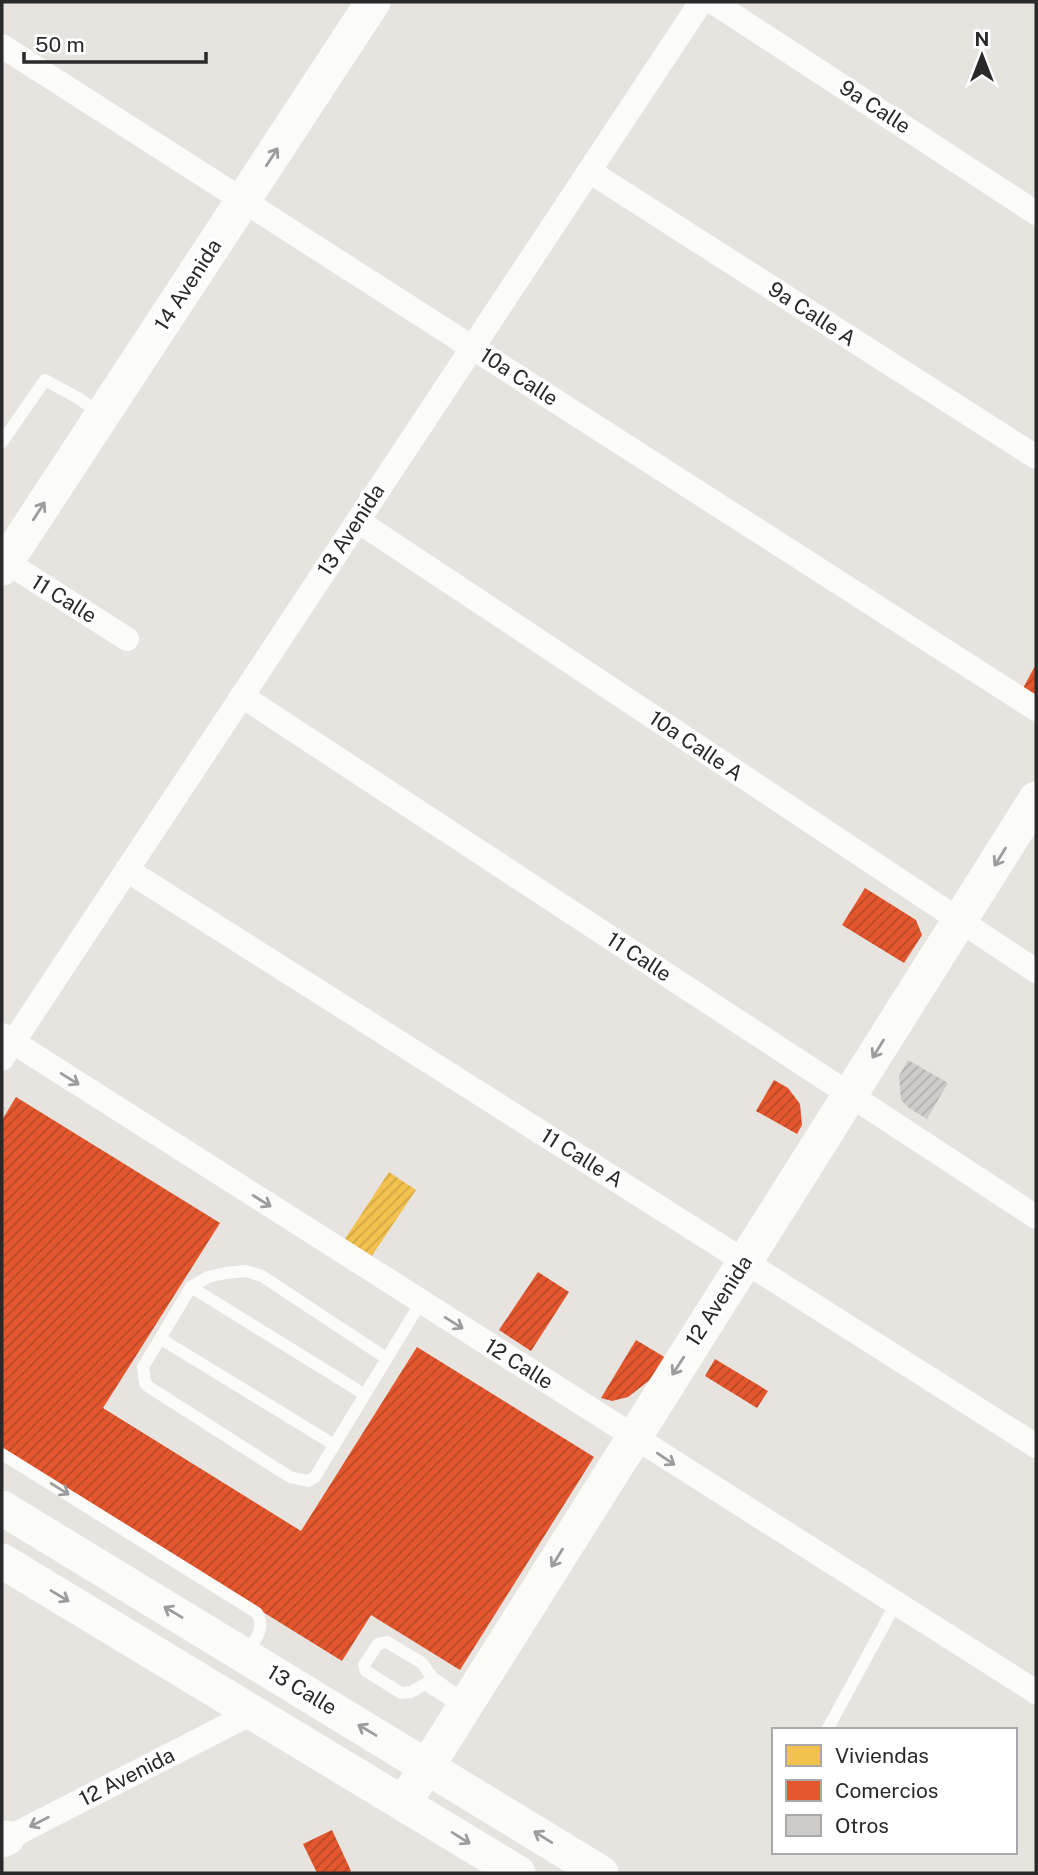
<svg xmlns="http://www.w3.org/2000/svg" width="1038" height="1875" font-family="'Public Sans',sans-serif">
	<defs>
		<pattern id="homes-hatch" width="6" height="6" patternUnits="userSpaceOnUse" patternTransform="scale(1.75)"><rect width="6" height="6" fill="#f2c14e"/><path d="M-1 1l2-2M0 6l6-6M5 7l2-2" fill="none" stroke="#d0a644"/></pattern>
		<pattern id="shops-hatch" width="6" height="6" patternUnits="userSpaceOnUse" patternTransform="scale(1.75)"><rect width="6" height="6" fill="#e4572e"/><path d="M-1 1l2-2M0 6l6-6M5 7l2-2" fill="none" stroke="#b94827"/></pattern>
		<pattern id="building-hatch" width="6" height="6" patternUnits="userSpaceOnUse" patternTransform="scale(1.75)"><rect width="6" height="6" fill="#cecbc8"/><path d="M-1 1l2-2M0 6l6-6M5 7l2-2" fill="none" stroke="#b1aeac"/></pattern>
	</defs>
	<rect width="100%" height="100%" fill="#e7e3de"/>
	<polygon fill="url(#homes-hatch)" points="389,1172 416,1190 371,1257 345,1239"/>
	<g fill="url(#shops-hatch)">
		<polygon points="1036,664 1036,699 1021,692"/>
		<polygon points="865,888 916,920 922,935 904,963 842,925"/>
		<polygon points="774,1080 788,1088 800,1104 802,1125 797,1134 756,1111"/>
		<polygon points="16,1097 220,1223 103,1408 301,1531 417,1347 594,1457 460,1670 371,1615 342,1661 2,1450 2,1120"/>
		<polygon points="538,1272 569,1292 531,1351 499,1330"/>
		<polygon points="636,1340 666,1358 655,1376 628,1397 612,1401 601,1398"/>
		<polygon points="715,1359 768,1391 757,1408 705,1376"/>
		<polygon points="332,1830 351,1871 346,1873 317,1873 303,1844"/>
	</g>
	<polygon fill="url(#building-hatch)" points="908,1060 948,1083 927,1119 909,1108 901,1100 899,1076"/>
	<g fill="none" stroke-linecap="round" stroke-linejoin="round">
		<g stroke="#fbfbfa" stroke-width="12">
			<polyline points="2,442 45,380 78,398 99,413"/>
			<polyline points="191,1287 364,1394"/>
			<polyline points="161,1339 333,1444"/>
			<polyline points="386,1358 262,1276 246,1271 226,1273 208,1277 191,1287 143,1367 145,1383 149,1387 290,1477 308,1481 315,1477 421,1302"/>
			<path d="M2,1454l255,159c9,15 -2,27 -10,40"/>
			<polyline points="462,1708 425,1684 411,1692 401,1693 366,1671 364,1665 378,1644 387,1642 422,1663 431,1676 465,1701"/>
			<polyline points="827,1730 896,1603"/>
		</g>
		<g stroke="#fbfbfa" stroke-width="24">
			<polyline points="713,2 1036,213"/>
			<polyline points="2,46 1036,709"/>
			<polyline points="589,171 1036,457"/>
			<polyline points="358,521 1036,971"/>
			<polyline points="2,559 127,639"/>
			<polyline points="242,696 1036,1217"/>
			<polyline points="127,870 1036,1446"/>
			<polyline points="2,1035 1036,1692"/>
			<polyline points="2,1059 701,2"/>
			<polyline points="2,1841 252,1713"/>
		</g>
		<g stroke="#fbfbfa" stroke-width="35">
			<polyline points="2,568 373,2"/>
			<polyline points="2,1508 601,1873"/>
			<polyline points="2,1561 518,1873"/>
			<polyline points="404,1803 1036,799"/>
			<polyline points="2,1840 7,1838"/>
		</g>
	</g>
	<defs><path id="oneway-shaft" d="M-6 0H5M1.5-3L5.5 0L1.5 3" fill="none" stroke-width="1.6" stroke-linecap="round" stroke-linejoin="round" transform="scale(1.75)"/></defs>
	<g stroke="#9c9c9c">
		<use href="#oneway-shaft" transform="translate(272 157) rotate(-57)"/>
		<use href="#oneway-shaft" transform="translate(39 511) rotate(-57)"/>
		<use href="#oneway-shaft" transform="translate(1000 857) rotate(122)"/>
		<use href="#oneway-shaft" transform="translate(878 1049) rotate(122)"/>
		<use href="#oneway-shaft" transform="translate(70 1079) rotate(32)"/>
		<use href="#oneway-shaft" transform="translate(262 1201) rotate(32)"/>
		<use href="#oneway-shaft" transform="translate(454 1323) rotate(32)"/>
		<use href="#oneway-shaft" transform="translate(678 1366) rotate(123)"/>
		<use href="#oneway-shaft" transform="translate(666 1459) rotate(34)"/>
		<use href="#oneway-shaft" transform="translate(60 1489) rotate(32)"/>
		<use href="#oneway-shaft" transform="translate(557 1558) rotate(122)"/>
		<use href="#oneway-shaft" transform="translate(60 1596) rotate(31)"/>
		<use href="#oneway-shaft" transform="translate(173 1612) rotate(-149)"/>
		<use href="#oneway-shaft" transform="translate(367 1730) rotate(-149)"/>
		<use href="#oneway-shaft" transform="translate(39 1822) rotate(153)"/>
		<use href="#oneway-shaft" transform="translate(543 1837) rotate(-148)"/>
		<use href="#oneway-shaft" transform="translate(461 1838) rotate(32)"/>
	</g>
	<g text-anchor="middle" stroke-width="7" stroke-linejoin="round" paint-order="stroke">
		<g font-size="21" fill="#292929" stroke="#fff">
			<text transform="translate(875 107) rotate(33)" y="7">9a Calle</text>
			<text transform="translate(188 285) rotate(-57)" y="7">14 Avenida</text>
			<text transform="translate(812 314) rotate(33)" y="7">9a Calle A</text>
			<text transform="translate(519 377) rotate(33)" y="7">10a Calle</text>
			<text transform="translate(351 530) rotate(-57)" y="7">13 Avenida</text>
			<text transform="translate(64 599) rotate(32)" y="7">11 Calle</text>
			<text transform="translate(696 746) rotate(34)" y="7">10a Calle A</text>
			<text transform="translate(639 957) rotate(33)" y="7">11 Calle</text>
			<text transform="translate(582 1158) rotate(32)" y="7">11 Calle A</text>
			<text transform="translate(719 1301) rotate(-57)" y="7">12 Avenida</text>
			<text transform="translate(519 1364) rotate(32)" y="7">12 Calle</text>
			<text transform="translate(302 1690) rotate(31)" y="7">13 Calle</text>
			<text transform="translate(127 1777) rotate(-27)" y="7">12 Avenida</text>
		</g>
	</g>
	<rect width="1038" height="1875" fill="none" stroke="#292929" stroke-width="7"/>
	<rect x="772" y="1728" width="245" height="126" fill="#ffffff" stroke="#a9a9a9" stroke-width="2"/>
	<rect x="786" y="1745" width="35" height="21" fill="#f2c14e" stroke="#a9a9a9" stroke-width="2"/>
	<text x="835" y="1763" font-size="21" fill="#292929">Viviendas</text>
	<rect x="786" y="1780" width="35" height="21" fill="#e4572e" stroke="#a9a9a9" stroke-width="2"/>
	<text x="835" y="1798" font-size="21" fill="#292929">Comercios</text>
	<rect x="786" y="1815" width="35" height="21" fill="#cecbc8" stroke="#a9a9a9" stroke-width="2"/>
	<text x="835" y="1833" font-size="21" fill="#292929">Otros</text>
	<g transform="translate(982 56)" stroke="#ffffff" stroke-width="5" paint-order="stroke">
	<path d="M0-5L12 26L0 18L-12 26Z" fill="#292929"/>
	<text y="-10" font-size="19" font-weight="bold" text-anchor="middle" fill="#292929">N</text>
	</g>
	<path d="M24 52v10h182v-10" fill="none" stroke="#292929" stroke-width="3.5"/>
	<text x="35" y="52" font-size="21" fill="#292929" stroke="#ffffff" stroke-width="5" paint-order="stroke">50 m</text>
</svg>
